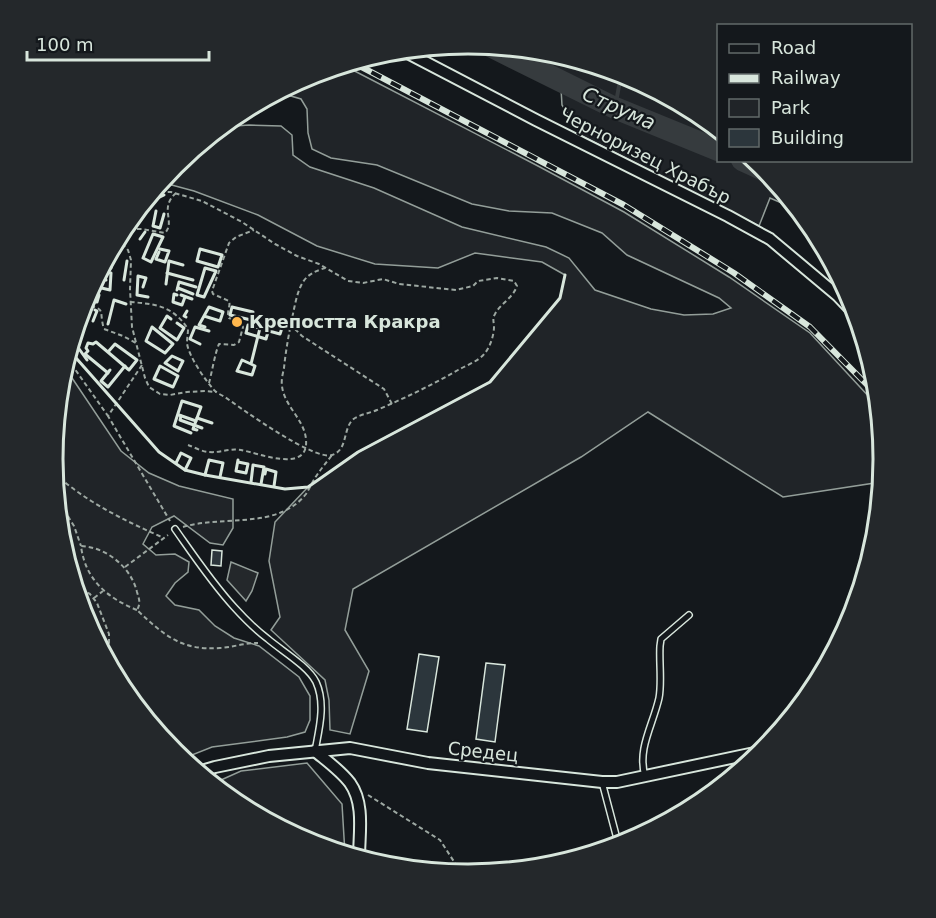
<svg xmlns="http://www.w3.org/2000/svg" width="936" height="918" font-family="'DejaVu Sans',sans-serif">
	<rect width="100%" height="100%" fill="#14181c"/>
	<g fill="#202428" stroke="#939e99" stroke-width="1.5">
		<polygon points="518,48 544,51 609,77 666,96 699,114 718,130 718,160 756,161 762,165 798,210 770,198 759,226 582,136 562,105 560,72 521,53"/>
		<polygon points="343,65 538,166 624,212 729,277 810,333 872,400 879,409 883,459 881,482 783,497 648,412 581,457 353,589 345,630 369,671 350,734 330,730 329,700 325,680 271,630 280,617 269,561 275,522 308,487 358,452 490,382 560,298 565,275 542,262 475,253 438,268 375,264 317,246 258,215 194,191 168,184 157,186 174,165 221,127 249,125 281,126 292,135 293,155 310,167 374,188 462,227 546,247 569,258 595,290 651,309 684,315 713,314 731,308 719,298 627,255 602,233 552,213 509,211 472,204 377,165 331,158 312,149 308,133 307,109 301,99 277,92 309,75"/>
		<polygon points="64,366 121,451 149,473 179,486 233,499 233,528 223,545 210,543 174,516 152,527 143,544 156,555 175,554 189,562 188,572 175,583 166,596 175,605 199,610 215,626 234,638 259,646 299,677 310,696 310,720 305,732 287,737 212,747 182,759 174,753 122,690 84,618 60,540 53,459 61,378"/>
		<polygon points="307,763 342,804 345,854 309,843 237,804 212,784 241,771"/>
	</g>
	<polygon fill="#24282b" stroke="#939e99" stroke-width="1.5" points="231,562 258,573 252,591 246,601 227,580"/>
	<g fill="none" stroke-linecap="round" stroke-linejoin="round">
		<polyline stroke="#363b3e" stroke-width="4" points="615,108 621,75"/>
		<g stroke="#363b3e" stroke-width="22">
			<polyline points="488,45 615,108 718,150"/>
			<polyline points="742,160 766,171"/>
		</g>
	</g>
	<g fill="#2c363c" stroke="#d8e6dc" stroke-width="1.5">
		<polygon points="212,550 222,551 221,566 211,565"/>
		<polygon points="419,654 439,657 427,732 407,729"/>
		<polygon points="486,663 505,665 495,742 476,739"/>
	</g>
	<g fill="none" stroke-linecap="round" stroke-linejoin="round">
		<defs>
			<g id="lane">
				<path d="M175,529c19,27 37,54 59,78 10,11 22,23 34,32 14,12 40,27 48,43 10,22 3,47 -1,69"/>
				<path d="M645,776c-8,-27 8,-51 14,-78 3,-15 0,-36 1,-52l1,-7 28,-24"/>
				<polyline points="602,782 616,835 621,845"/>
			</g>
			<g id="street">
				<polyline points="402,50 536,120 728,216 770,239 838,296 857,316"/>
				<path d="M315,751c12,10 26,20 35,32 15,21 9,51 9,75"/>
				<polyline points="198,772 215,767 269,756 350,748 428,763 602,782 617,782 764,751"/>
			</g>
		</defs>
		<use href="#lane" stroke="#d8e6dc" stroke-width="8"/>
		<use href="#street" stroke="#d8e6dc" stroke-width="14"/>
		<g stroke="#9da8a2" stroke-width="2" stroke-dasharray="4.5 3" stroke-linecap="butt">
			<path d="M122,229h20l23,4c11,-12 -7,-25 12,-41"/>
			<polyline points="117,238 128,250 131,260 130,289 132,327 145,378 149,387 160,394 170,395 187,392 205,391 216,392"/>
			<path d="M130,302c26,2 43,4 58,27 0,5 -1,9 -1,14 1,12 18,37 27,47 3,3 7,5 11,7 17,12 89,64 107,58 17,-5 10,-29 23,-37 7,-4 15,-5 22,-8 28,-12 55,-25 81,-40 9,-5 21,-9 27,-17 5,-6 9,-18 9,-26 0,-5 -2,-8 1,-13 5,-10 18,-16 22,-28l-3,-5 -17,-3 -19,3 -5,5 -17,4 -57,-6 -16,-5 -20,4 -15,-2 -29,-17 -22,-8 -22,-12 -33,-22 -40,-21 -31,-9h-7l-15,4"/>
			<path d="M83,305c25,4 15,4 21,24l19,7 13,7"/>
			<polyline points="292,322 295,329 302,336 384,389 392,404"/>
			<polyline points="67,358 108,416"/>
			<polyline points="142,365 108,416 170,521"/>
			<path d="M209,383c3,-11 6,-30 10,-39l15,1 5,-3 4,-15 -3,-5 -11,-4c-3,-6 2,-12 0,-17l-16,-7 -1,-3 17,-48 7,-6 18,-7"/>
			<path d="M188,445c6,2 14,7 21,7 12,1 19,-4 32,-2 17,3 68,24 65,-10 -1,-20 -22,-34 -24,-54 -1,-6 1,-13 2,-18 2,-20 6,-40 10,-59 2,-9 4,-19 9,-27 5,-8 13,-11 22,-14"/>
			<path d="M54,473c32,29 71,48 110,65"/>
			<polyline points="56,497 74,526 81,546"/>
			<path d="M183,527c39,-12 95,3 123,-33 3,-5 6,-11 9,-16 5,-8 11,-15 17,-23"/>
			<polyline points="125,567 168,535"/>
			<polyline points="74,586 90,594 97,603 109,634 109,643 104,649"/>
			<polyline points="94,598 103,591"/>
			<path d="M137,610c-30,-12 -52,-31 -56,-64 25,1 50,21 56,46 2,7 4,11 0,18 27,25 44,41 83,38 13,-1 25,-5 38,-5"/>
			<path d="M99,647c16,8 18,23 21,39"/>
			<polyline points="180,758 194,761"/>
			<polyline points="368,795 440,840 462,874"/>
		</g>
		<use href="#lane" stroke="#14181c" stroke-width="5"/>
		<use href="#street" stroke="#14181c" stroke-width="10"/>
		<defs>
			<polyline id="rail" points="352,62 624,205 734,273 810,327 877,395"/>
		</defs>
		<use href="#rail" stroke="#d8e6dc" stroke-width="6"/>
		<use href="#rail" stroke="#14181c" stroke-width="4" stroke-dasharray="11" stroke-linecap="butt"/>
		<g stroke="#d8e6dc" stroke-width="3">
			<polyline points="141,206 164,195"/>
			<polyline points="156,211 153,226 160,228 164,214"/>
			<polygon points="153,234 163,237 151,262 143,258"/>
			<polyline points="140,239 145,232"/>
			<polygon points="200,249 222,255 218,267 197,261"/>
			<polyline points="159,252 156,259 165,262 169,251 160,249"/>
			<polyline points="105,261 104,267 111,268 115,247 113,247"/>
			<polygon points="205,268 216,271 204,297 197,295"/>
			<polyline points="167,273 193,280"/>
			<polyline points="95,279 106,280"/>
			<polyline points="124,280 127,261"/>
			<polyline points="93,283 93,286 110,290 111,273 99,272"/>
			<polyline points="166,284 169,261 183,265"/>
			<polyline points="143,287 146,278 138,276 137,295 148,297"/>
			<polyline points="178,288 193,294"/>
			<polyline points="177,290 179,282 196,287"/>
			<polyline points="177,295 174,294 173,302 182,305 185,297"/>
			<polyline points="181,295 192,299"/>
			<polyline points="84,301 97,302 99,295 88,292"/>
			<polygon points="232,307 253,312 251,320 230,315"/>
			<polyline points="204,316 220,321 223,312 209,307 199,325 205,327"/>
			<polyline points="186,317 184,316 187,311"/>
			<polyline points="171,319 167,316 160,328 177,340 184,328 177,323"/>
			<polyline points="93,321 97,311 95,310"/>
			<polyline points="77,324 86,314 81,309"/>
			<polyline points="108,324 114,300 126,304"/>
			<polygon points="152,327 173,344 165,353 146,341"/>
			<polyline points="72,339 87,360"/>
			<polyline points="200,344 190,339 195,327 209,331"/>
			<polyline points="69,350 159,452 185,470 205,475 285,489 308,487 358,452 490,382 560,298 565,275"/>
			<polyline points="108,352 115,344 137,360 129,370 96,342 93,344 88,343 86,348 88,351 85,354 108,373"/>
			<polygon points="172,356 183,361 178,371 165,363"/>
			<polyline points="251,364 242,360 237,371 252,375 255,366 251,364 260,328 248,325 246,333 266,339 271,321 283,325 280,334 269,331"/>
			<polygon points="160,366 178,376 173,387 154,379"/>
			<polyline points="110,370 101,381 108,387 125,366"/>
			<polyline points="179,415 196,421"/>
			<polyline points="181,416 180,420 202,428"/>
			<polyline points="197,418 212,423"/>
			<polyline points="191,433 174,426 182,401 201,407 193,429 197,430"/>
			<polyline points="238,462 248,464 246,473 236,471 238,460"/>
			<polyline points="176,463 181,453 191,458 185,470"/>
			<polyline points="265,474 266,469 276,472 274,486"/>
			<polyline points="205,475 209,460 223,463 220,477"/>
			<polyline points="251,482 253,465 264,467 261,484"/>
		</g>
	</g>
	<circle fill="#ffb74d" stroke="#14181c" stroke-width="2" cx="237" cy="322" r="6"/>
	<g text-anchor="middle" stroke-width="4.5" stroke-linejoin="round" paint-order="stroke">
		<g font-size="18" fill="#d8e6dc" stroke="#14181c">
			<text transform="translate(645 156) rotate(27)" y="6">Черноризец Храбър</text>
			<text transform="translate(483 752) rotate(6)" y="6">Средец</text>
		</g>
		<g font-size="18" font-weight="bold" fill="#d8e6dc" stroke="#14181c" text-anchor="start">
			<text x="249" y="328">Крепостта Кракра</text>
		</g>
		<g font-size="20" font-style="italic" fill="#d8e6dc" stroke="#14181c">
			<text transform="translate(619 108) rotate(24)" y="7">Струма</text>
		</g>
	</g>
	<path d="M0 0H936V918H0ZM63 459a405 405 0 1 1 810 0a405 405 0 1 1-810 0Z" fill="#24282b" fill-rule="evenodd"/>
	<path fill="none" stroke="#d8e6dc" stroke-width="3" d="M63 459a405 405 0 1 1 810 0a405 405 0 1 1-810 0Z"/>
	<rect x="717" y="24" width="195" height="138" fill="#14181c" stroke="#626a69" stroke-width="1.5"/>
	<rect x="729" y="44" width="30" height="9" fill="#14181c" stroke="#626a69" stroke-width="1.5"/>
	<text x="771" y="54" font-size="18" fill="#d8e6dc">Road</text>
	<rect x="729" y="74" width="30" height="9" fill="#d8e6dc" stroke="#626a69" stroke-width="1.5"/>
	<text x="771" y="84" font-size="18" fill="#d8e6dc">Railway</text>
	<rect x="729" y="99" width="30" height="18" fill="#202428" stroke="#626a69" stroke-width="1.5"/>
	<text x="771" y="114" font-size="18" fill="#d8e6dc">Park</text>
	<rect x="729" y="129" width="30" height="18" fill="#2c363c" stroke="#626a69" stroke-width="1.5"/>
	<text x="771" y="144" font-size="18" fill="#d8e6dc">Building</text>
	<path d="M27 51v9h182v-9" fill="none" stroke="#d8e6dc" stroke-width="3"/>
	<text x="36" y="51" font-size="18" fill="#d8e6dc" stroke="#14181c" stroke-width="4.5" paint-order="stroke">100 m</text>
</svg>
